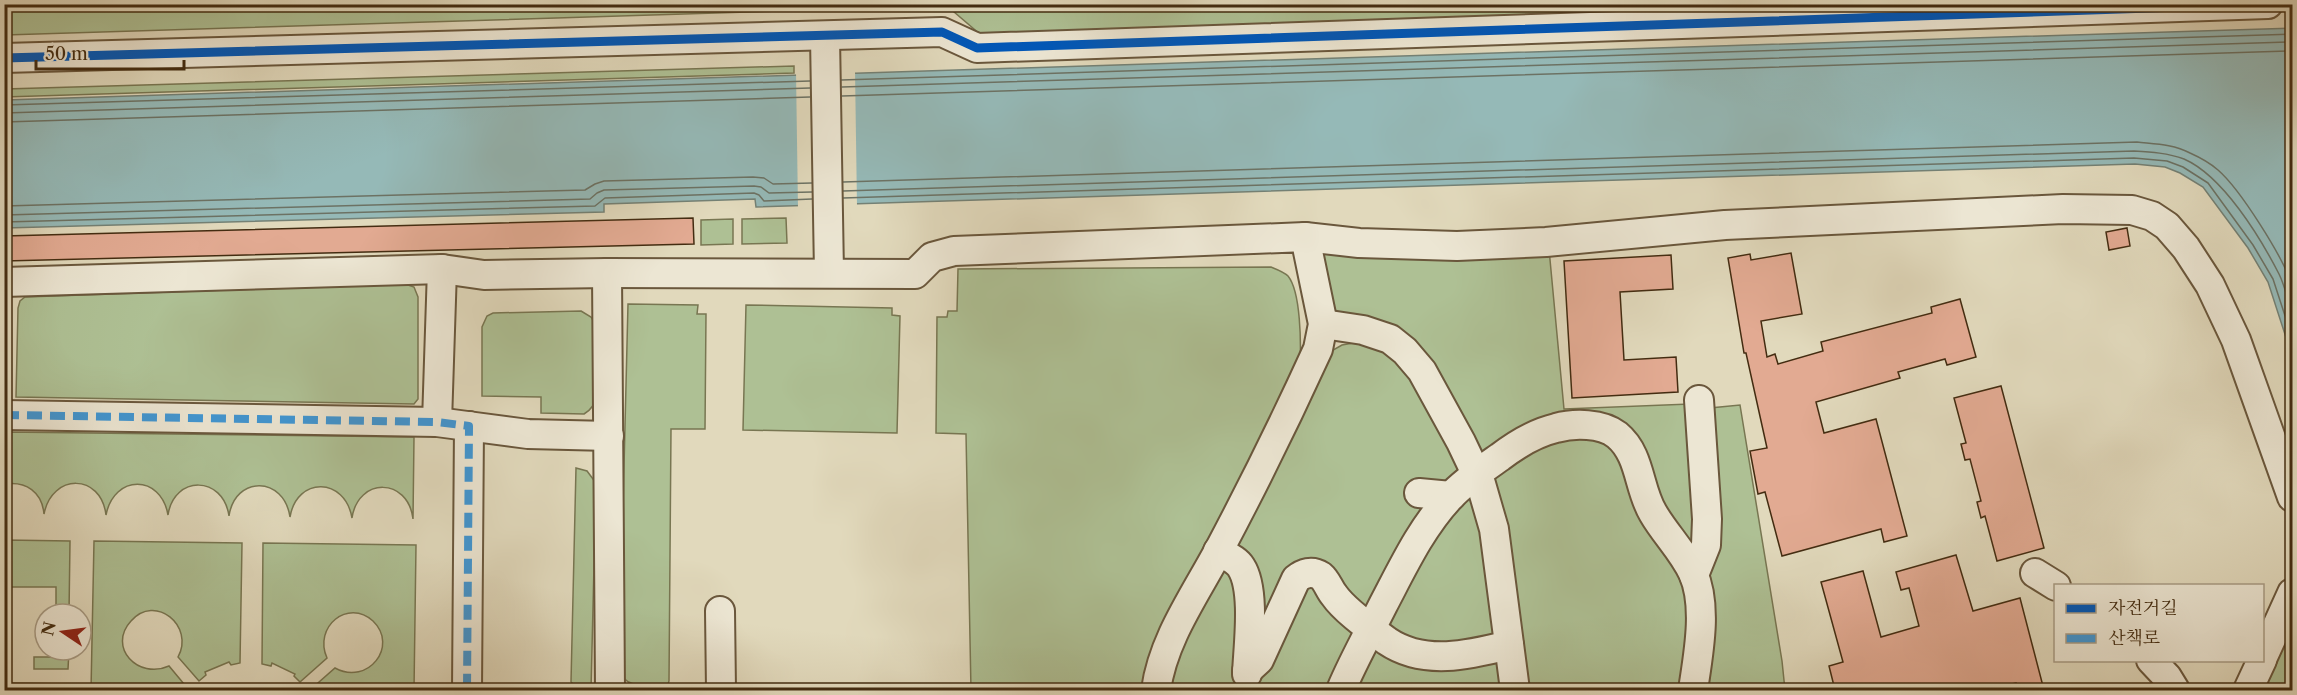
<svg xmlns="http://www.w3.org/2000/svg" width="2297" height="695" font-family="'Libre Caslon Text','Noto Serif KR',serif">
	<rect width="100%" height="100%" fill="#e1d9bc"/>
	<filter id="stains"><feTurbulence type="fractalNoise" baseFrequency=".00333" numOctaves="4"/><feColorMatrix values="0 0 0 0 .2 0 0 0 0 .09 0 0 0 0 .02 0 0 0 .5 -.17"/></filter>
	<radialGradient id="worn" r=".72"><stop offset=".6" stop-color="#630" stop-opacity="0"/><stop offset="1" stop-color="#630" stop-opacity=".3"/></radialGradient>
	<g fill="#aec094" stroke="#787652" stroke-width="1.5">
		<polygon points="4,5 5,4 812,5 782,6 782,11 5,35"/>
		<polygon points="871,5 2003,5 981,35 947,6 871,8"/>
		<polygon points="794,66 794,73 4,97 5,89"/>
		<polygon points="786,218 787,243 742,244 742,219"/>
		<polygon points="733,219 733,244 701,245 701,220"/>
		<polygon points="1326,249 1549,249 1564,409 1690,404 1701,536 1687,547 1609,425 1482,461 1427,369 1333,312 1322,259"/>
		<path d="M1271,267c5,2 13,5 17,9 13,16 13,68 12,89l-150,325h-179l-5,-256 -30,-1 1,-116h10l1,-6h9l1,-42z"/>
		<polygon points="405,284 414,287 418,297 418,399 414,404 16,397 18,308 20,301 25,297"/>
		<path d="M628,304l70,1 -1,9h9l-1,115h-34l-2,252 -1,3 -5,1c-18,0 -38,4 -44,-15z"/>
		<polygon points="746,305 892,308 892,315 900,316 897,433 743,430"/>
		<path d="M581,311l10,6 4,7 1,72c-2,9 -4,13 -12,18l-43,-1v-16l-59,-1v-69l5,-11 6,-3z"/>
		<polygon points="1364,341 1402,359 1466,472 1455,484 1411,483 1407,501 1438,502 1372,617 1313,569 1260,647 1232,552 1326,354 1342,345"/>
		<polygon points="1740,405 1782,661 1785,690 1698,690 1710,408"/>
		<path d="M5,432l409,5 -1,82c-5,-42 -55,-42 -61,-1 -7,-41 -55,-42 -62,-1 -6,-41 -55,-42 -61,-1 -6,-41 -55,-41 -61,-1 -7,-41 -54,-41 -62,0 -5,-42 -54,-42 -62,-1 -2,-22 -18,-33 -39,-30z"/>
		<polygon points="1545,435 1614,440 1689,577 1689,690 1520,690 1489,492 1494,469"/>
		<polygon points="576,468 587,471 596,483 591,690 579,690 571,682"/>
		<polygon points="1472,486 1503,642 1426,651 1381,622 1426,535"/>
		<polygon points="5,540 70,541 69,614 56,614 56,587 5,587"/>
		<path d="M94,541l148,2 -2,120 -9,2 -2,-3 -24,10 1,3 -7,6 -21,-24c17,-31 -23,-64 -47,-36 -24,26 7,59 38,45l20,24h-98z"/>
		<path d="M263,543l153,2 -2,145h-104l25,-22c33,18 64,-22 38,-47 -25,-23 -60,6 -46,37l-27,24 -6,-6 1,-2 -23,-11 -1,3 -9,-2z"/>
		<polygon points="1216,566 1238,572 1243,690 1162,690"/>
		<polygon points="1305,577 1362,626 1336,690 1253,690 1251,678"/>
		<polygon points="2292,608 2292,690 2254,690"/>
		<polygon points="1374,638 1505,652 1510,690 1346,690"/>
		<polygon points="55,650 69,650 68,669 34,669 34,657 55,657"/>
		<polygon points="5,683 68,684 68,690 5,690"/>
	</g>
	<polygon fill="#95b9b7" stroke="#748175" stroke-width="1.5" points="2292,28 2292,356 2268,282 2248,248 2203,187 2180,173 2165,167 2135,164 756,207 755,199 604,204 604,212 5,228 4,100"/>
	<polygon fill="#e1d9bc" points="855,70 857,207 798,209 796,72"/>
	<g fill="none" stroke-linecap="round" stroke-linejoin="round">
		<g stroke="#6c7264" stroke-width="1.5">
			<polyline points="841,80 2292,34"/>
			<polyline points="842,87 2292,42"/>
			<polyline points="842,96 2292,51"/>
			<polyline points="4,105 810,81"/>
			<polyline points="4,113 810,88"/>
			<polyline points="4,122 810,97"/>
			<path d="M843,182l1294,-40c18,2 36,2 53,11 9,4 20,10 28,17 22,19 65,87 74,115"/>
			<path d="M843,191l1291,-40c17,1 34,2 50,8 39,17 76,78 95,115 6,12 9,27 13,39"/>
			<polyline points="843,198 2134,158 2167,161 2183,167 2208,183 2253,245 2273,279 2292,337"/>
			<polyline points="4,206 585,190 595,184 604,181 753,177 764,178 773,184 812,183"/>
			<polyline points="4,215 590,199 597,193 604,190 754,186 761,187 769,193 812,192"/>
			<polyline points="4,222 595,206 605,198 754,193 759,195 764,201 812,199"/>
		</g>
	</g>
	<g fill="#e2aa92" stroke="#432c11" stroke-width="1.5">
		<polygon points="693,218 694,244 4,261 4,236"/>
		<polygon points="2127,228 2130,246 2109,250 2106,232"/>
		<polygon points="1791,253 1802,314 1761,321 1767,357 1775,354 1778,364 1823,351 1821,342 1932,313 1931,307 1960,299 1976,357 1947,365 1945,359 1898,372 1900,378 1816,402 1824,433 1876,419 1907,536 1884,542 1881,529 1782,556 1765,492 1758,494 1750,451 1767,448 1746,353 1744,353 1728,258 1750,254 1751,260"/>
		<polygon points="1671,255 1673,289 1620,292 1624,360 1676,357 1678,392 1572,398 1564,261"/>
		<polygon points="2001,386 2044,548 1997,561 1985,516 1981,518 1977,502 1981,501 1970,459 1965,460 1961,444 1966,443 1954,398"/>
		<polygon points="1956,555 1973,611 2020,598 2044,690 2017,690 2016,683 1987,690 1835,690 1829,666 1843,662 1821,582 1863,571 1881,637 1919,626 1909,588 1901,590 1896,572"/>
	</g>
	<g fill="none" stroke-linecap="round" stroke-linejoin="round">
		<defs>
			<g id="minor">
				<polyline points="825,37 829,273"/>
				<polyline points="4,58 942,32 977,48 2268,4"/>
				<polyline points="1305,237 1359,243 1457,246 1546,242 1725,225 2063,209 2132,210 2152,216 2167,226 2186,248 2210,285 2236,340 2292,497"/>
				<polyline points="607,273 610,690"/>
				<path d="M4,282l438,-13 42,6 123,-2 308,1 17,-17 22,-6 351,-14 18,87 -5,25c-31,68 -64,135 -99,201 -24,45 -56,89 -63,140"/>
				<polyline points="1323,324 1363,330 1390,339 1405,351 1422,371 1461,442 1481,484 1494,529 1515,690"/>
				<polyline points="4,415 437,422 528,434 609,436"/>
				<polyline points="437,422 442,269"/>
				<polyline points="1419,493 1451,496"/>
				<path d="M1218,551c8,5 18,8 23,16 15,23 7,80 6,107"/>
				<polyline points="2035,573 2056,586"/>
				<polyline points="1694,575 1706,545 1707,519 1699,400"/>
				<polyline points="720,611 721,690"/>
				<polyline points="2262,659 2292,593"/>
				<polyline points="2151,660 2167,677 2175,690"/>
				<path d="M1247,671l12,-11 37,-81c7,-6 16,-9 25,-3 6,5 8,13 13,19 11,16 37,34 53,46 37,25 82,14 122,4"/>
				<polyline points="467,690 469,426"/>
				<path d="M1341,690c12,-29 28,-57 42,-85 20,-38 38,-77 67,-108 15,-16 33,-28 50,-40 17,-13 35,-24 56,-29 18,-5 46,-5 61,7 24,20 21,53 36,78 12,21 30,38 40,60 15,33 5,83 0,117"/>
				<polyline points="2248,690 2262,660"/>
			</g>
		</defs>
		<use href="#minor" stroke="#6a573c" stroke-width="32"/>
		<use href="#minor" stroke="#ece6d3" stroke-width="28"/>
		<polyline stroke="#4096d3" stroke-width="8" stroke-dasharray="15 8" stroke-linecap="butt" points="4,415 437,422 469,426 467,690"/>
		<defs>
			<polyline id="cycleway" points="4,58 942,32 977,48 2268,4"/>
		</defs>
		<use href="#cycleway" stroke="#ece6d3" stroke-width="13"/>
		<use href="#cycleway" stroke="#0057b8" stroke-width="9"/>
	</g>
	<rect width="2297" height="695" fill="none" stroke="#e1d9bc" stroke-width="24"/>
	<rect x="6" y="6" width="2285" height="683" fill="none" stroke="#432c11" stroke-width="3"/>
	<rect x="12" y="12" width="2273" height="671" fill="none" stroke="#432c11" stroke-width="1.5"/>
	<rect x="2054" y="584" width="210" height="78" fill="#ece6d3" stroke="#a89c85" stroke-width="1.5"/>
	<rect x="2066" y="604" width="30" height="9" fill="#0057b8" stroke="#a89c85" stroke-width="1.5"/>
	<text x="2108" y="614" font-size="18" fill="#432c11">자전거길</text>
	<rect x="2066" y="634" width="30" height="9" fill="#4096d3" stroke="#a89c85" stroke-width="1.5"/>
	<text x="2108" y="644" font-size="18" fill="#432c11">산책로</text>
	<g transform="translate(63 632) rotate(283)"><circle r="28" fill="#ece6d3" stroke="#a89c85" stroke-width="1.5"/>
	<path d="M0-4.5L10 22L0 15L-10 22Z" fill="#8f2418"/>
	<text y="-9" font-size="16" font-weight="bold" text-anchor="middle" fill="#432c11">N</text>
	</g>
	<path d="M36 60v9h148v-9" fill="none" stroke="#432c11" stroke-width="3"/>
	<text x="45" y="60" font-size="18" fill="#432c11" stroke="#ece6d3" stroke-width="4.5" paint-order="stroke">50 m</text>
	<rect width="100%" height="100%" filter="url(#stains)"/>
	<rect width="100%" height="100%" fill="url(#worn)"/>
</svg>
